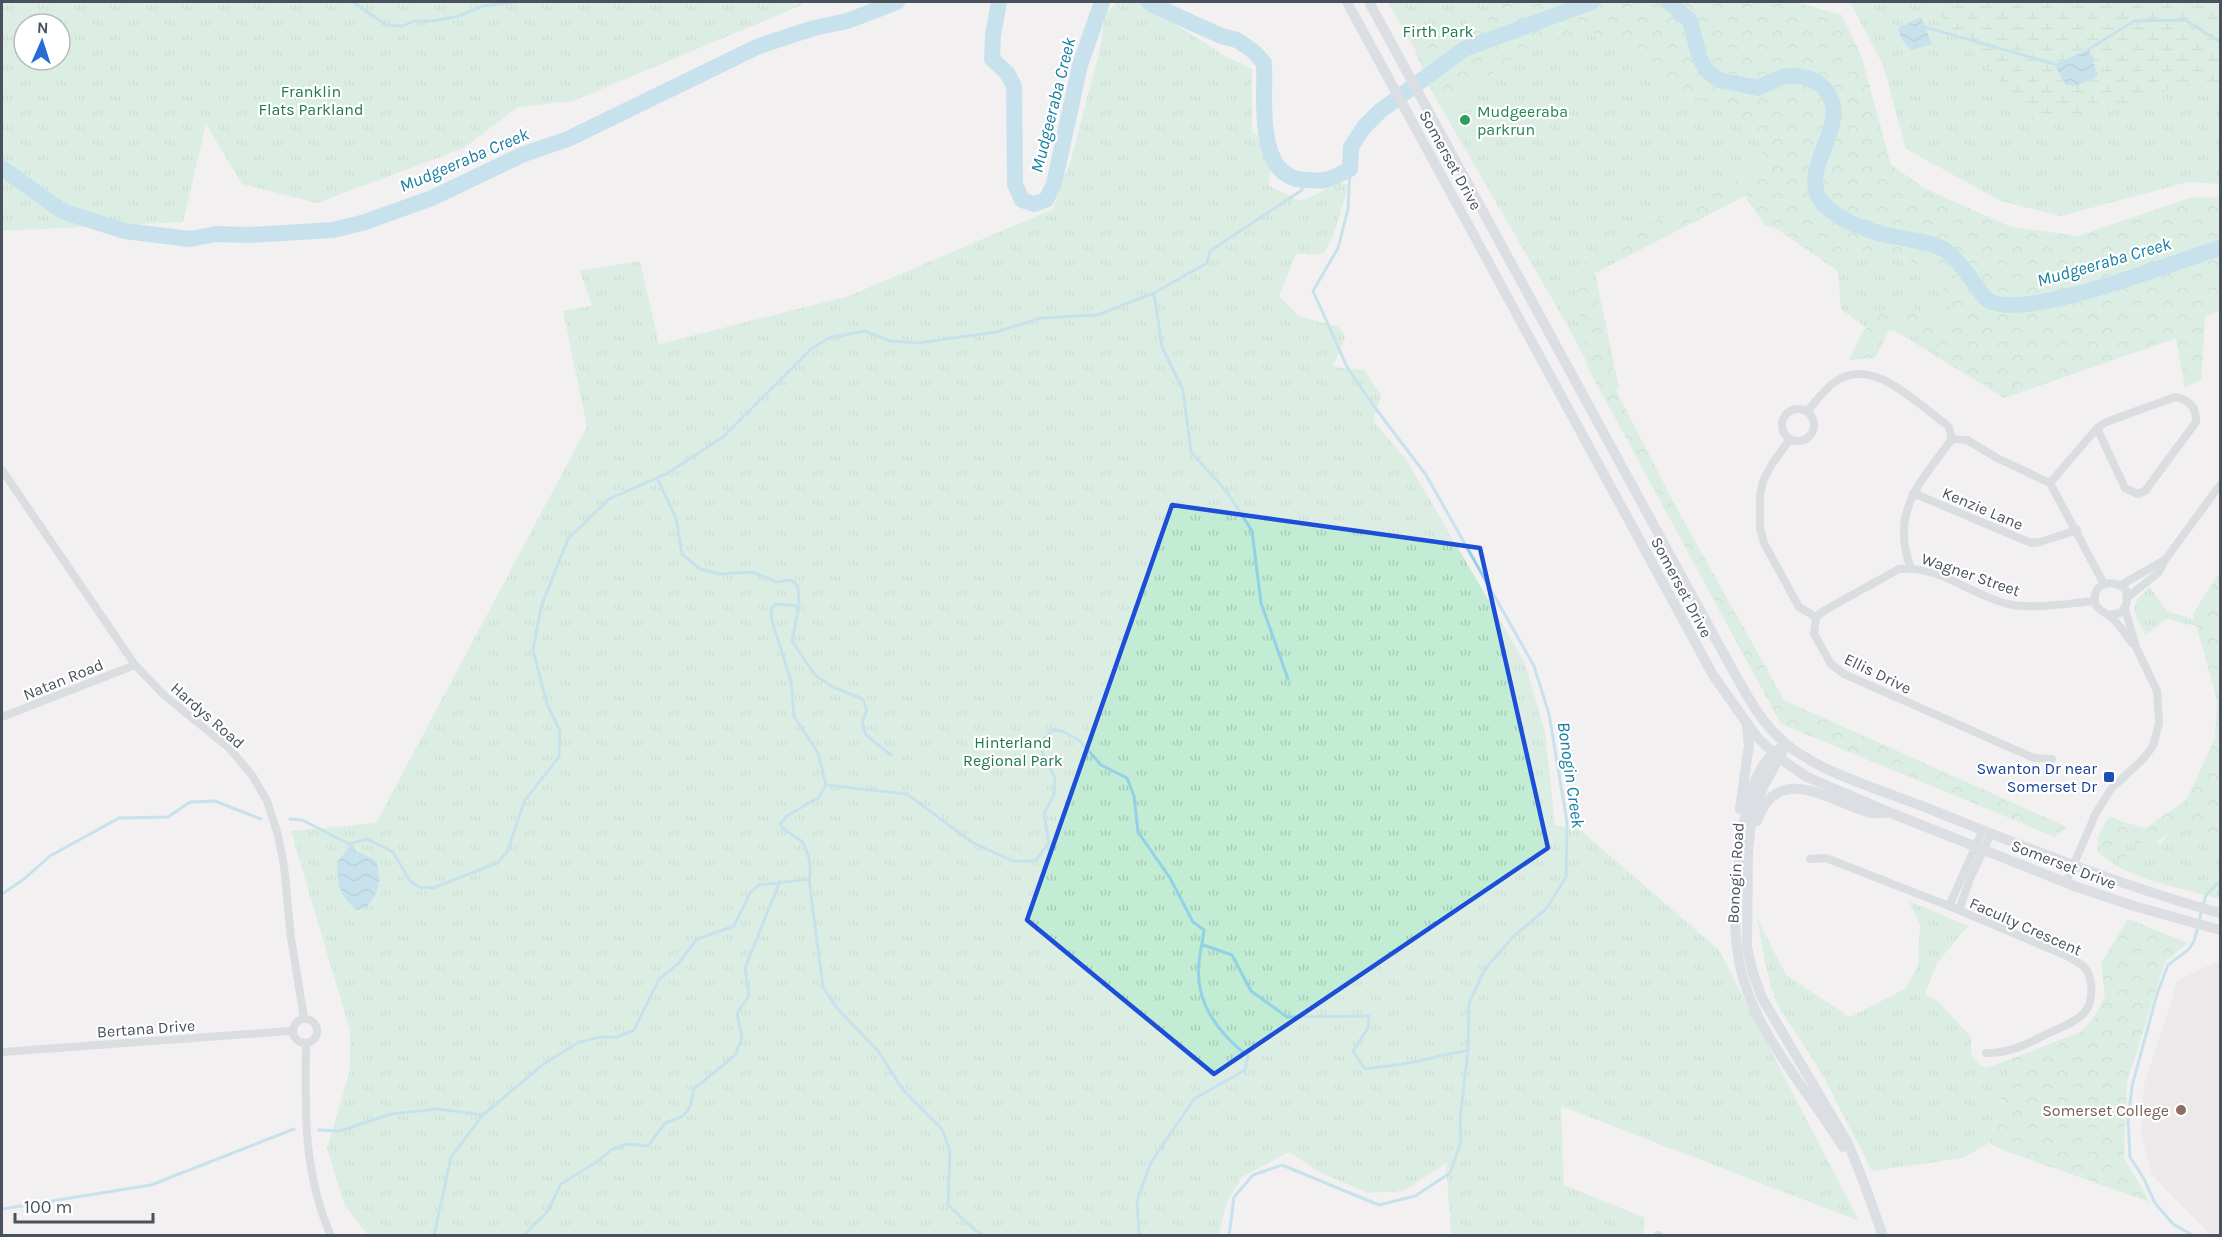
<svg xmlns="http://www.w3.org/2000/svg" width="2222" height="1237" font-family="Karla,sans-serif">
	<defs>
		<pattern id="grass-tufts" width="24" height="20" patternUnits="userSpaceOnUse" patternTransform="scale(1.5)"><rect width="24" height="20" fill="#c2ecd4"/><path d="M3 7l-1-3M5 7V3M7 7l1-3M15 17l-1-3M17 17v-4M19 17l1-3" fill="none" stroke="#a8ccb8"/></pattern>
		<pattern id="forest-crowns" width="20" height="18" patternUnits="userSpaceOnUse" patternTransform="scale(1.5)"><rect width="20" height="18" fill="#c2ecd4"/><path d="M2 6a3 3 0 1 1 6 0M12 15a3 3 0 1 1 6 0" fill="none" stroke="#a8ccb8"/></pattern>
		<pattern id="wetland-marsh" width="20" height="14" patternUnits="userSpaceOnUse" patternTransform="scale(1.5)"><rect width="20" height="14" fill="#c2ecd4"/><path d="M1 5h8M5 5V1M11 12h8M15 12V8" fill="none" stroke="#a8ccb8"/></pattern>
		<pattern id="water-waves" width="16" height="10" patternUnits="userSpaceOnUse" patternTransform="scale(1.5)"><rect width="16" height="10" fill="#92d1e6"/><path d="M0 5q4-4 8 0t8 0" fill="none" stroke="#79acbe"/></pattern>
	</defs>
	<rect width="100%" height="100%" fill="#f2f0f0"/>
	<polygon fill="#e3e1e1" points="2220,962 2220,1235 2212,1236 2152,1175 2141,1135 2144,1085 2178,980 2214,963"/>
	<g fill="url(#grass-tufts)" fill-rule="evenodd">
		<path d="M2,2h801l-1,3 -229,96 -55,6 -54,41 -147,55 -75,-19 -36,-60 -23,98 -181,9 1,-71 -1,-1zM24,24h36v36h-36z"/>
		<polygon points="1117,2 1141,2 1225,56 1252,69 1252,132 1277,144 1268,185 1299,201 1313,196 1338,182 1349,185 1332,239 1323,254 1296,254 1279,296 1299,316 1339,327 1345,337 1333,367 1364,370 1381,395 1373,421 1406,459 1525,663 1545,732 1555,825 1578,828 1719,950 1859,1221 1561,1106 1564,1185 1645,1218 1643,1235 1451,1235 1446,1163 1404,1191 1368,1193 1319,1172 1289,1152 1242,1177 1226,1204 1219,1235 368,1235 345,1206 327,1149 350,1070 350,1031 291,831 376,823 587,427 563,311 592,306 580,271 640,261 659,344 849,296 1053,209 1072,156 1100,49 1105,14"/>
		<polygon points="1388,2 1669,2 1820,159 2220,311 2205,316 2201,380 2185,387 2176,338 2004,398 1897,332 1889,330 1875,358 1849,360 1865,327 1841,309 1838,271 1776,228 1765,226 1745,196 1595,273 1619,388 1605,396 1566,323 1424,78 1435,69 1414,48"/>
		<polygon points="1850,2 2220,2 2220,184 2188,182 2061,216 2001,201 1906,149 1883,65"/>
		<path d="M2150,587l16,24 31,9 3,7 -34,-8 -20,16c-13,-23 -19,-29 4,-48z"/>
		<path d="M2220,746v153c-40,-12 -91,-18 -122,-47l-1,-5 14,-31 49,28 32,-38z"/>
		<path d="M1909,901l59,25 -31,37 -12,31 13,7 33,36c0,17 -1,22 15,31l25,-9 -22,84 -26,15 -91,13 -50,-97 -42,-65 -9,-21 -6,-26 -8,-44 29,57 64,42 55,-28 13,-23 2,-41z"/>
	</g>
	<g fill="url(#forest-crowns)">
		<path d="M1504,2h292l46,13 20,43 29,107 35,24 85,38 67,9 111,-38 31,-1v114l-15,5 -4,64 -16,7 -9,-49 -172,60 -98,-68 -15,-5 -16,33 -25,1 19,-35 11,-12 16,-6 10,-1 43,21c0,-15 -1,-37 -12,-49 -19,-20 -67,-24 -93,-29l-6,23 -62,-43 -10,-5 -20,-30 -154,80 24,117 60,117 108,193 283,127 -12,10 -274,-113 -193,-356 -15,-98 44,-29 137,-70 11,-22 -19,-31 -65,-27 -38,-36 -46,-22 -25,2 -41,11 -89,63 -27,-57z"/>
		<polygon points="2220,572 2220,864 2219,850 2203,823 2184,823 2151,846 2125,840 2127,861 2104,857 2097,838 2108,818 2146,828 2187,799 2215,738 2217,700 2193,614"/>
		<polygon points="2128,919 2188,943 2165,962 2127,1082 2124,1158 2150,1202 2002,1150 1989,1143 2011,1059 2080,1032 2095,1016 2105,995 2101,963"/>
	</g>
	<polygon fill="url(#wetland-marsh)" points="1929,2 2220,2 2220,94 2199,80 2128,104 2035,122"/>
	<g fill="url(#water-waves)">
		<polygon points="1921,17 1932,44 1911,50 1902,40 1898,28"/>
		<polygon points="2089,49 2098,76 2076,86 2066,85 2054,64"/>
		<path d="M352,844l4,7 20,9c6,23 4,30 -10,48l-10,2c-18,-17 -18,-23 -19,-48z"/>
	</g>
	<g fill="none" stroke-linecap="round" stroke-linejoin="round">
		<g stroke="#92d1e6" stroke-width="3">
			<polyline points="353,2 386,25 403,26 414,21 433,21 459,16 483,6 516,2"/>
			<polyline points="1925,27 2054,64"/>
			<polyline points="2089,49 2134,21 2185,20 2220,42"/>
			<polyline points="1154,293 1162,347 1183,390 1191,452 1227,492 1252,531 1261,603 1288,679"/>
			<polyline points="657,478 676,518 682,554 700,569 720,574 752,572 776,582 791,580 798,586 799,606 792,641 815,675 833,687 863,699 867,710 862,722 866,735 891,755"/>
			<path d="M799,606l-23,-2 -5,5 1,12 19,60 3,35 24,37 8,32 -7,12 -32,19 -7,8c6,11 16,11 22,18 7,10 10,26 7,37l14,108 13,20 42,44 25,39 39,39 8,22 -2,54 27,25 9,6"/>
			<path d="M826,785l81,9 66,49 40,18h22l14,-18 -5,-29 10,-20 1,-16 -17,-34 15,-14 9,1 17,9 22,25 26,13 7,18 4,36 32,46 23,44 11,8c-1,11 -4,21 -5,32 -5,40 20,72 49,94l-3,14 -51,29 -43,63 -14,39 2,32"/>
			<polyline points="290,819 302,820 349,844 352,850"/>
			<polyline points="349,844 367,839 393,852 410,881 419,887 433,888 497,863 507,852 525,800 559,757 560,731 547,704 533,650 541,607 568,539 609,499 666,474 723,437 811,349 829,338 865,331 890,341 917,343 996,332 1041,318 1097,315 1154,293 1207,263 1210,251 1302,190 1304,180"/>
			<polyline points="2,894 24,879 50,856 119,818 168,817 190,802 215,801 261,819"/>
			<polyline points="2199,921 2206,895 2220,881"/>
			<polyline points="1203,945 1232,955 1251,991 1287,1017 1369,1016 1368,1028 1353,1051 1365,1069 1404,1064 1468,1050"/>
			<polyline points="319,1130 340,1131 391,1114 438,1109 483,1115"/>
			<polyline points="2,1209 151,1185 294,1129"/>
			<polyline points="434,1236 451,1157 483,1115 541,1066 577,1043 599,1037 617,1037 634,1030 659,979 678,964 697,939 734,926 750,893 759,885 809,879"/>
			<polyline points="523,1236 547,1212 561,1184 601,1159 612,1149 628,1144 648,1146 665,1123 683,1116 690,1107 694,1089 735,1055 742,1038 737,1013 749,996 745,968 780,881"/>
			<polyline points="1229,1236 1234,1197 1253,1175 1282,1165 1379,1205 1415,1196 1450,1173 1461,1142 1460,1119 1468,1050 1469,1003 1485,969 1514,936 1547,908 1566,877 1567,822 1549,714 1534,666 1426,475 1373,405 1347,367 1313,291 1338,248 1348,209 1350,169"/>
			<polyline points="2194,1236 2173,1224 2155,1203 2144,1179 2130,1157 2128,1121 2132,1086 2157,994 2168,965 2189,949 2194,941 2198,927"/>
		</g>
		<g stroke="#92d1e6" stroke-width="16">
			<polyline points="999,2 993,35 992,59 1007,73 1014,86 1015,184 1022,200 1034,204 1046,200 1054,184 1080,65 1102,2"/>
			<path d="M1149,2l4,3 68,31 16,4 16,11 11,12c2,35 -10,116 42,117 6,0 13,1 19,0 8,-2 17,-7 25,-11l1,-22 13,-20 16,-16 84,-62 128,-47"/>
			<path d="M1669,2l21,19 9,35 7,14 13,10 39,8c22,-11 31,-17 55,-8 5,2 7,5 11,8 30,33 -21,73 -6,108 5,10 18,19 27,24 13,7 37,15 52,17 12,3 28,4 40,9 17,7 27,24 38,38 4,5 8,13 14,17 39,20 186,-40 231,-53"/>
			<polyline points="2,168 62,211 125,231 190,239 216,234 249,235 333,230 365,222 432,198 524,154 568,139 759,46 814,28 847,21 897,2"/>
		</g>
		<g stroke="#bfc7ce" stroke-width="8">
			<circle cx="1798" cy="425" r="16"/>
			<path d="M1807,412c9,-11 17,-23 29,-31 37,-24 78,20 107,41l6,5 3,12"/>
			<polyline points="1790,439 1772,464 1763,481 1760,495 1760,528 1764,543 1799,607 1816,617"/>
			<polyline points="1952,439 1967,440 1997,458 2050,483 2104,584"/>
			<polyline points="2,470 135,665 165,696 229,748 252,775 267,801 278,835 284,866 291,938 304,1018"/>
			<path d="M2050,483l47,-55 9,-6 69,-25c14,3 22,10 21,25l-51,69 -7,3 -13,-6 -28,-60"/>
			<polyline points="1913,493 2031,543 2040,542 2077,530"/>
			<path d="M1911,568c-22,-56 10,-87 41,-129"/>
			<polyline points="2121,585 2163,561"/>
			<polyline points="2128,597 2158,573 2165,560 2220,485"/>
			<path d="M2109,615l12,-2 6,-10 -1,-13c-14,-14 -37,-5 -30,15 3,7 10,7 15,12 8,7 15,18 21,26"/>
			<path d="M1816,617l9,-7 74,-41c41,-4 71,26 109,35 25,6 61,-1 87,-3"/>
			<polyline points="1816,617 1814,634 1831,664 1844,674 2034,758 2052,759"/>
			<polyline points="2,717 135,665"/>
			<path d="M1810,859l16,-1 123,48 118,50c5,3 11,6 16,10 11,10 11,36 1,47 -9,10 -25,15 -37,21 -20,10 -39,20 -61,19"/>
			<polyline points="2066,882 2096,813 2111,789 2143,759 2153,746 2159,723 2157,691 2136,647 2125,609"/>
			<polyline points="1949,906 1983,830"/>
			<polyline points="1959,910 1970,879 1991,834"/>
			<circle cx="305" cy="1031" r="12"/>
			<path d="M306,1043c-1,68 -3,129 25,193"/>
			<polyline points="2,1052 292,1031"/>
			<polyline points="1658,1235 1660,1236"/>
		</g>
		<g stroke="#bfc7d2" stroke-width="10">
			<polyline points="1347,2 1713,675 1756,736 1779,758 1807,777 1891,813 2077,887 2134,906 2220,930"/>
			<path d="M1369,2l362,665c15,27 30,56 55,77 36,29 92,45 136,62 98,39 196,79 298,107"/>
			<path d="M1779,749c-26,18 -33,57 -37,86 -4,37 -10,76 -5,113 9,78 67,135 106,199"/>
			<path d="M1782,752l-19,35 -12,37 -3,26 -1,96 5,24 10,28 84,142c15,30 25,64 37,96"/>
			<polyline points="1740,809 1749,745 1747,726"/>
			<path d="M1757,821c21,-60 72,-20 111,-9 5,2 12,1 18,1"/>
		</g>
	</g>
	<path d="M0 0H2222V1237H0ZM1172,505l308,43 68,300 -334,226 -187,-154z" fill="#f2f0f0" fill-opacity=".55" fill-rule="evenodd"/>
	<path fill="none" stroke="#1d4ed8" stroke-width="4.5" stroke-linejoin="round" d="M1172,505l308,43 68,300 -334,226 -187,-154z"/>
	<circle fill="#2e9e5b" stroke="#fff" stroke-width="2" cx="1465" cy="120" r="6"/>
	<rect fill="#1a4fb4" stroke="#fff" stroke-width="2" x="2103" y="771" width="12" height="12" rx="3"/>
	<circle fill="#8d6e63" stroke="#fff" stroke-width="2" cx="2181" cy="1110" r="6"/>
	<g text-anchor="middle" stroke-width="4.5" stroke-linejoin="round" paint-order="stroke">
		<g font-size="16" fill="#1e794f" stroke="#fff">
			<text x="1438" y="37">Firth Park</text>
			<text x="311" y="97">Franklin<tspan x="311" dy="18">Flats Parkland</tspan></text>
			<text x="1013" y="748">Hinterland<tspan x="1013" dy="18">Regional Park</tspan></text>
		</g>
		<g font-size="16" fill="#27864d" stroke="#fff" text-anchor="start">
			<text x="1477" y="117">Mudgeeraba<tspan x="1477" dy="18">parkrun</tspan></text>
		</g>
		<g font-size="16" fill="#49525c" stroke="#fff">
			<text transform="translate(1451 160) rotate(61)" y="6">Somerset Drive</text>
			<text transform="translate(1983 508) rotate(23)" y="6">Kenzie Lane</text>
			<text transform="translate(1971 574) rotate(19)" y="6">Wagner Street</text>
			<text transform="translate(1682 587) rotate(62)" y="6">Somerset Drive</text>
			<text transform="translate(1878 673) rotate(26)" y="6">Ellis Drive</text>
			<text transform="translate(63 679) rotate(-22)" y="6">Natan Road</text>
			<text transform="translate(208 715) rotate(41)" y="6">Hardys Road</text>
			<text transform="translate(2064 864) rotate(21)" y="6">Somerset Drive</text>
			<text transform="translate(1735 873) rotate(-87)" y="6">Bonogin Road</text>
			<text transform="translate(2026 926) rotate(24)" y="6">Faculty Crescent</text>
			<text transform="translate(146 1028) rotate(-4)" y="6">Bertana Drive</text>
		</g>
		<g font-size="16" fill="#164399" stroke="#fff" text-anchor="end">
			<text x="2097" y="774">Swanton Dr near<tspan x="2097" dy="18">Somerset Dr</tspan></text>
		</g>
		<g font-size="16" fill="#785e54" stroke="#fff" text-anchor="end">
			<text x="2169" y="1116">Somerset College</text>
		</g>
		<g font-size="18" font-style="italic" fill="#177fa1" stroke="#fff">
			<text transform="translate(1053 105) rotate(-76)" y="6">Mudgeeraba Creek</text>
			<text transform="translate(464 160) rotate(-23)" y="6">Mudgeeraba Creek</text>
			<text transform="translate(2104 262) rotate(-16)" y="6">Mudgeeraba Creek</text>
			<text transform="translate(1571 775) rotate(82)" y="6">Bonogin Creek</text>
		</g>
	</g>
	<rect width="2222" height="1237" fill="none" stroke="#49525c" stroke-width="6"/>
	<g transform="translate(42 42) rotate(3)"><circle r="28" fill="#ffffff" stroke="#b6babe" stroke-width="1.5"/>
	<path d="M0-4.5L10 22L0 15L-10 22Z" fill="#266cd6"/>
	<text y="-9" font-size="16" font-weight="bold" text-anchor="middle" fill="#49525c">N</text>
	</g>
	<path d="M15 1213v9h138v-9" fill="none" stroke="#49525c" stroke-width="3"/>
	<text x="24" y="1213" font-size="18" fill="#49525c" stroke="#ffffff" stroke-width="4.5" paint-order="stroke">100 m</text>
</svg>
